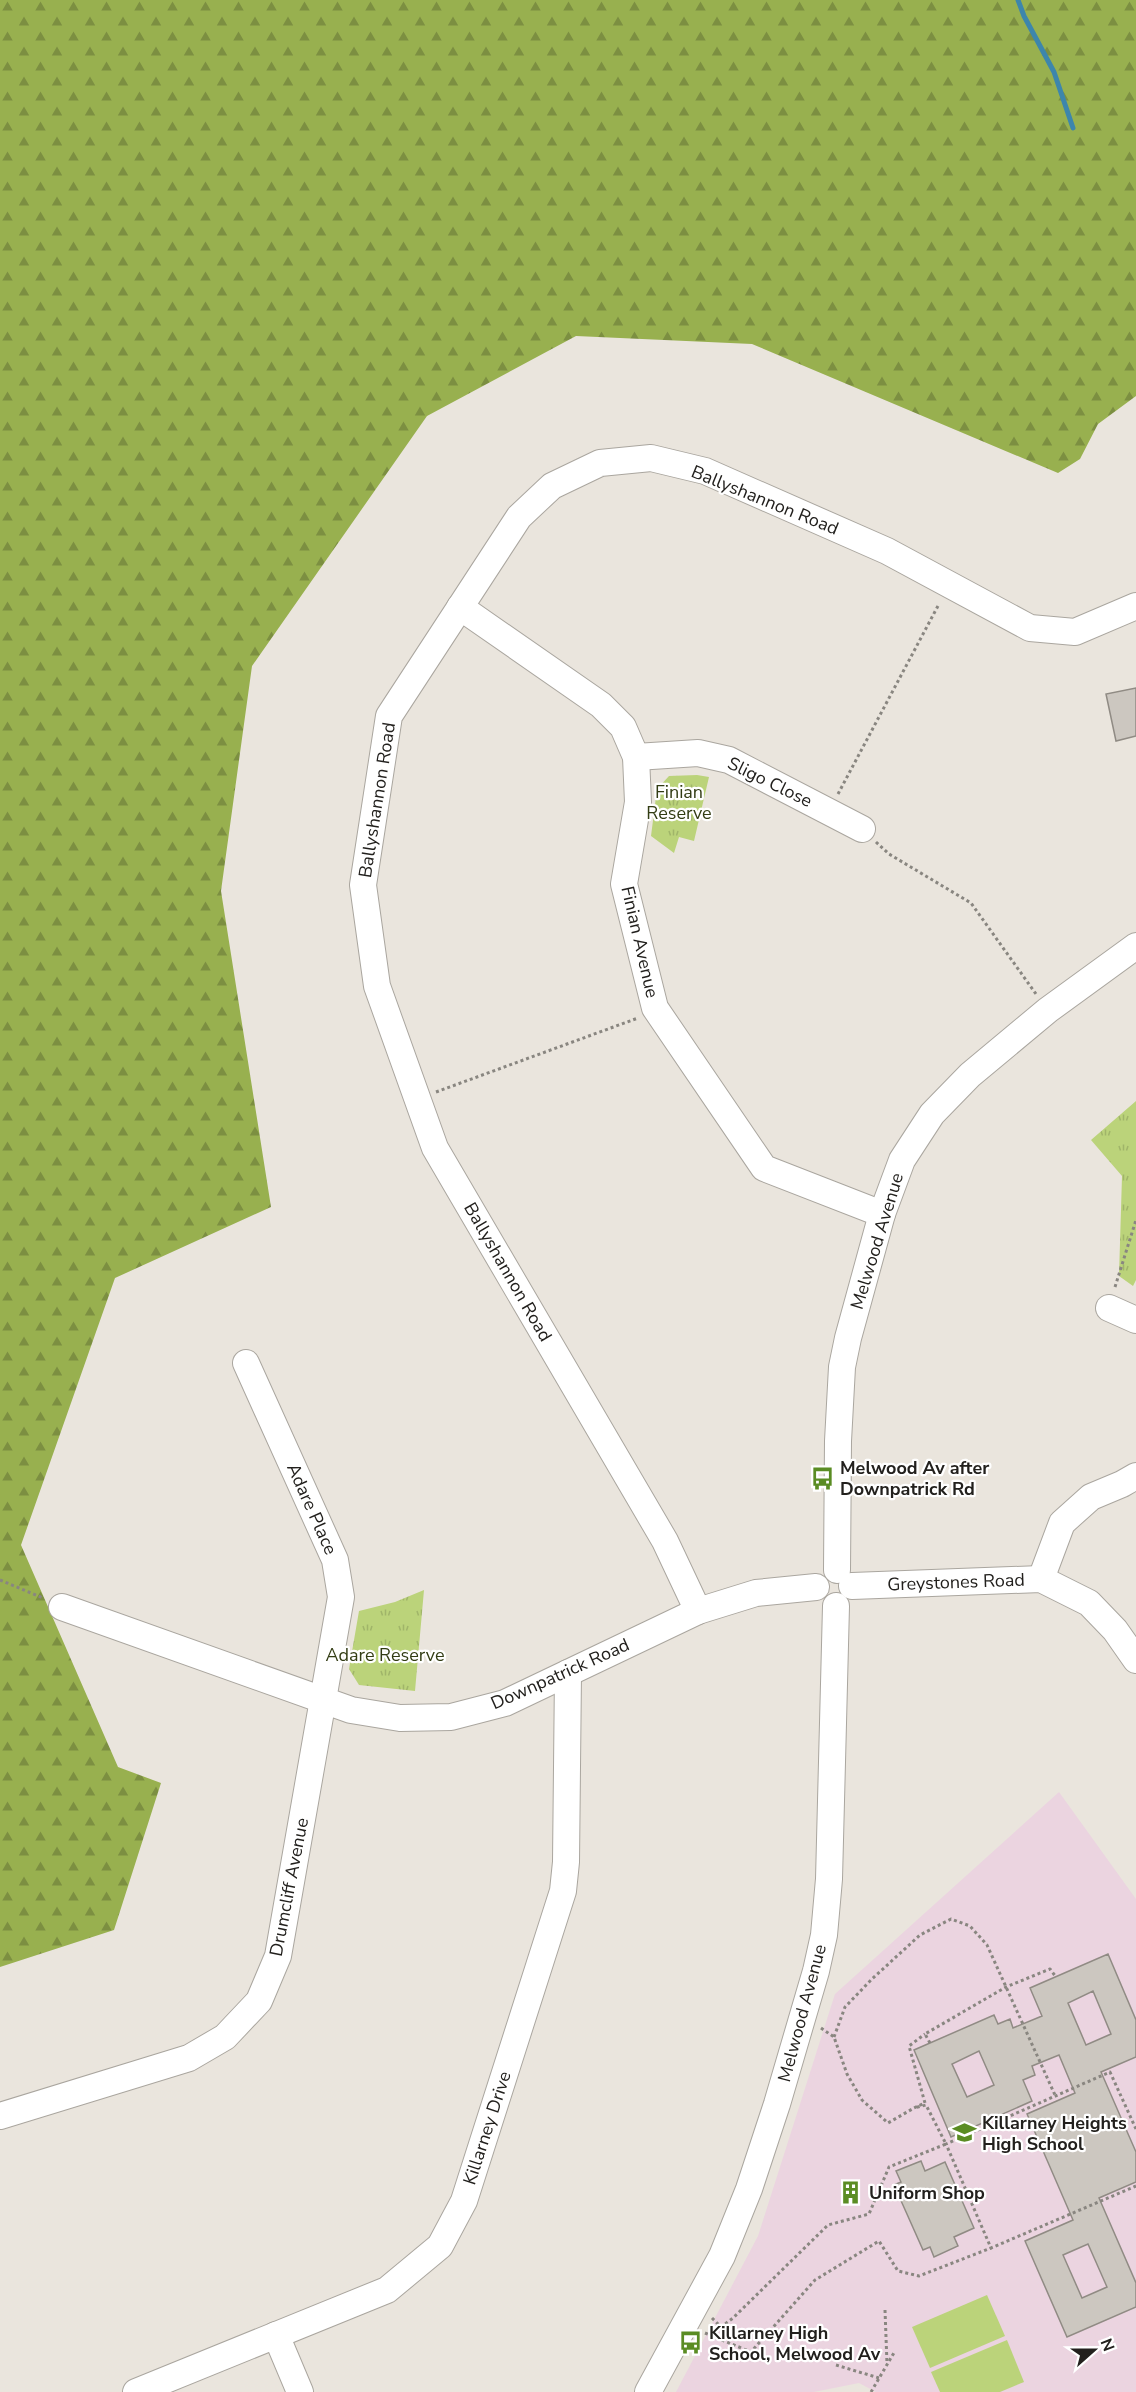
<svg xmlns="http://www.w3.org/2000/svg" width="1136" height="2392" font-family="'Nunito Sans',sans-serif">
	<defs>
		<pattern id="grass-tufts" width="24" height="20" patternUnits="userSpaceOnUse" patternTransform="scale(1.5)"><rect width="24" height="20" fill="#bbd37a"/><path d="M3 7l-1-3M5 7V3M7 7l1-3M15 17l-1-3M17 17v-4M19 17l1-3" fill="none" stroke="#a0b569"/></pattern>
		<pattern id="forest-firs" width="22" height="20" patternUnits="userSpaceOnUse" patternTransform="scale(1.5)"><rect width="22" height="20" fill="#98b04f"/><path d="M5 1l3.5 6h-7zM16 11l3.5 6h-7z" fill="#7c8f41"/></pattern>
	</defs>
	<rect width="100%" height="100%" fill="#eae5dd"/>
	<polygon fill="#ebd4e0" points="1059,1792 1136,1899 1136,2392 876,2392 859,2383 814,2392 676,2392 758,2236 835,1994"/>
	<g fill="url(#grass-tufts)">
		<polygon points="697,775 709,777 694,841 679,837 674,853 651,836 657,789 669,776"/>
		<polygon points="1136,1101 1136,1280 1133,1286 1119,1276 1122,1176 1091,1140"/>
		<polygon points="424,1590 415,1691 359,1685 349,1669 359,1611 395,1602"/>
	</g>
	<polygon fill="url(#forest-firs)" points="0,0 1136,0 1136,396 1098,424 1080,459 1058,473 752,344 576,336 427,416 252,666 221,891 271,1207 115,1278 21,1545 118,1767 161,1783 114,1930 0,1967"/>
	<g fill="#bbd37a">
		<polygon points="987,2295 1005,2336 930,2368 912,2327"/>
		<polygon points="1007,2340 1024,2382 1000,2392 940,2392 931,2372"/>
	</g>
	<g fill="none" stroke-linecap="round" stroke-linejoin="round">
		<polyline stroke="#3d86ac" stroke-width="5" points="1018,0 1024,16 1054,72 1073,128"/>
	</g>
	<g fill="#ccc7c0" stroke="#908b84" stroke-width="1.5" fill-rule="evenodd">
		<polygon points="1136,688 1136,736 1116,741 1106,694"/>
		<path d="M1108,1954l28,66v37l-35,15 35,80v30l-37,16 37,85v24l-69,30 -42,-96 48,-21 -46,-106 48,-21 -16,-38 -27,11 3,9 -12,5 9,21 -81,36 -37,-87 80,-35 4,9 12,-5 3,9 29,-12 -12,-28zM1093,1991l18,43 -25,11 -18,-42zM979,2051l15,34 -27,12 -15,-33zM1088,2244l19,43 -25,11 -19,-43z"/>
		<polygon points="921,2161 925,2171 945,2162 974,2228 954,2237 958,2246 934,2257 930,2247 923,2250 894,2185 901,2182 896,2171"/>
	</g>
	<g fill="none" stroke-linecap="round" stroke-linejoin="round">
		<defs>
			<g id="minor">
				<polyline points="460,607 601,705 623,727 636,757 638,802 624,884 655,1008 764,1168 882,1214"/>
				<polyline points="636,757 698,753 729,760 862,829"/>
				<polyline points="1109,1308 1136,1320"/>
				<polyline points="837,1570 838,1441 842,1367 848,1338 882,1214 902,1160 932,1114 970,1075 1048,1010 1136,946"/>
				<polyline points="1041,1579 1062,1523 1091,1497 1122,1484 1136,1476"/>
				<polyline points="852,1586 1041,1579 1089,1603 1115,1630 1136,1660"/>
				<polyline points="62,1607 351,1710 400,1718 451,1717 505,1703 698,1611 756,1593 816,1587"/>
				<polyline points="698,1611 665,1541 435,1148 377,986 363,885 389,716 519,517 552,486 600,463 651,458 705,471 887,551 1030,628 1075,632 1136,606"/>
				<polyline points="0,2116 189,2058 225,2037 259,2001 278,1956 341,1597 335,1560 246,1363"/>
				<polyline points="276,2335 300,2392"/>
				<polyline points="136,2392 387,2290 440,2246 464,2201 563,1891 566,1862 568,1673"/>
				<polyline points="648,2392 722,2256 749,2189 777,2104 816,1971 824,1935 829,1879 836,1606"/>
			</g>
		</defs>
		<use href="#minor" stroke="#aaa69f" stroke-width="28"/>
		<g stroke="#898680" stroke-width="3" stroke-dasharray="3 3" stroke-linecap="butt">
			<polyline points="838,794 939,604"/>
			<polyline points="876,842 889,854 971,903 1036,994"/>
			<polyline points="436,1092 638,1018"/>
			<polyline points="1115,1287 1136,1220"/>
			<polyline points="0,1580 43,1598"/>
			<polyline points="821,2028 834,2037 847,2074 862,2100 888,2123 914,2108"/>
			<polyline points="834,2037 845,2007 872,1979 920,1935 951,1919 970,1926 987,1945 1055,2095"/>
			<polyline points="930,2043 925,2034 1006,1987 1050,1969 1056,1977"/>
			<polyline points="1136,2129 1110,2072 946,2144 991,2248 1136,2186"/>
			<polyline points="885,2310 887,2364"/>
			<polyline points="712,2318 721,2327 733,2318 828,2225 869,2214 889,2167 946,2144 926,2105 914,2108 925,2103 909,2046 925,2034"/>
			<polyline points="705,2333 751,2352 815,2280 879,2241 898,2271 919,2276 991,2248"/>
			<polyline points="836,2365 879,2378"/>
			<polyline points="871,2392 895,2351"/>
		</g>
		<use href="#minor" stroke="#fff" stroke-width="26"/>
	</g>
	<defs>
		<symbol id="bus-bare" viewBox="-9 -9 18 18"><path d="M-5-6H5V4H4V6H2V4H-2V6H-4V4H-5ZM-3.5-4V0h7V-4ZM-3.5 1.2v1.5H-2V1.2ZM2 1.2v1.5H3.5V1.2Z" fill="#5a8c23" stroke="#fff" stroke-width="2.5" paint-order="stroke"/></symbol>
		<symbol id="school-bare" viewBox="-9 -9 18 18"><path d="M0-5L7-2L0 1L-7-2ZM-4 1L0 2.5L4 1V4Q0 6-4 4Z" fill="#5a8c23" stroke="#fff" stroke-width="2.5" paint-order="stroke"/></symbol>
		<symbol id="building-bare" viewBox="-9 -9 18 18"><path d="M-4-6H4V6H1V3H-1V6H-4ZM-2.5-4.3h1.7v1.8h-1.7ZM.8-4.3h1.7v1.8H.8ZM-2.5-1h1.7V.8h-1.7ZM.8-1h1.7V.8H.8Z" fill="#5a8c23" stroke="#fff" stroke-width="2.5" paint-order="stroke"/></symbol>
	</defs>
	<g fill-rule="evenodd">
		<use href="#bus-bare" x="806" y="1462" width="33" height="33"/>
		<use href="#school-bare" x="948" y="2116" width="33" height="33"/>
		<use href="#building-bare" x="834" y="2176" width="33" height="33"/>
		<use href="#bus-bare" x="674" y="2326" width="33" height="33"/>
	</g>
	<g text-anchor="middle" stroke-width="4.5" stroke-linejoin="round" paint-order="stroke">
		<g font-size="18" fill="#22201d" stroke="#fff">
			<text transform="translate(765 500) rotate(22)" y="6">Ballyshannon Road</text>
			<text transform="translate(770 782) rotate(26)" y="6">Sligo Close</text>
			<text transform="translate(377 800) rotate(-81)" y="6">Ballyshannon Road</text>
			<text transform="translate(640 942) rotate(77)" y="6">Finian Avenue</text>
			<text transform="translate(877 1241) rotate(-73)" y="6">Melwood Avenue</text>
			<text transform="translate(508 1272) rotate(60)" y="6">Ballyshannon Road</text>
			<text transform="translate(312 1509) rotate(66)" y="6">Adare Place</text>
			<text transform="translate(956 1582) rotate(-2)" y="6">Greystones Road</text>
			<text transform="translate(560 1674) rotate(-24)" y="6">Downpatrick Road</text>
			<text transform="translate(289 1887) rotate(-79)" y="6">Drumcliff Avenue</text>
			<text transform="translate(802 2013) rotate(-75)" y="6">Melwood Avenue</text>
			<text transform="translate(487 2128) rotate(-72)" y="6">Killarney Drive</text>
		</g>
		<g font-size="18" fill="#323c13" stroke="#fff">
			<text x="679" y="798">Finian<tspan x="679" dy="21">Reserve</tspan></text>
			<text x="385" y="1661">Adare Reserve</text>
		</g>
		<g font-size="18" font-weight="bold" fill="#22201d" stroke="#fff" text-anchor="start">
			<text x="840" y="1474">Melwood Av after<tspan x="840" dy="21">Downpatrick Rd</tspan></text>
			<text x="982" y="2129">Killarney Heights<tspan x="982" dy="21">High School</tspan></text>
			<text x="869" y="2199">Uniform Shop</text>
			<text x="709" y="2339">Killarney High<tspan x="709" dy="21">School, Melwood Av</tspan></text>
		</g>
	</g>
	<g transform="translate(1094 2350) rotate(69)" stroke="#ffffff" stroke-width="4.5" paint-order="stroke">
	<path d="M0-4.5L10 22L0 15L-10 22Z" fill="#22201d"/>
	<text y="-9" font-size="16" font-weight="bold" text-anchor="middle" fill="#22201d">N</text>
	</g>
</svg>
